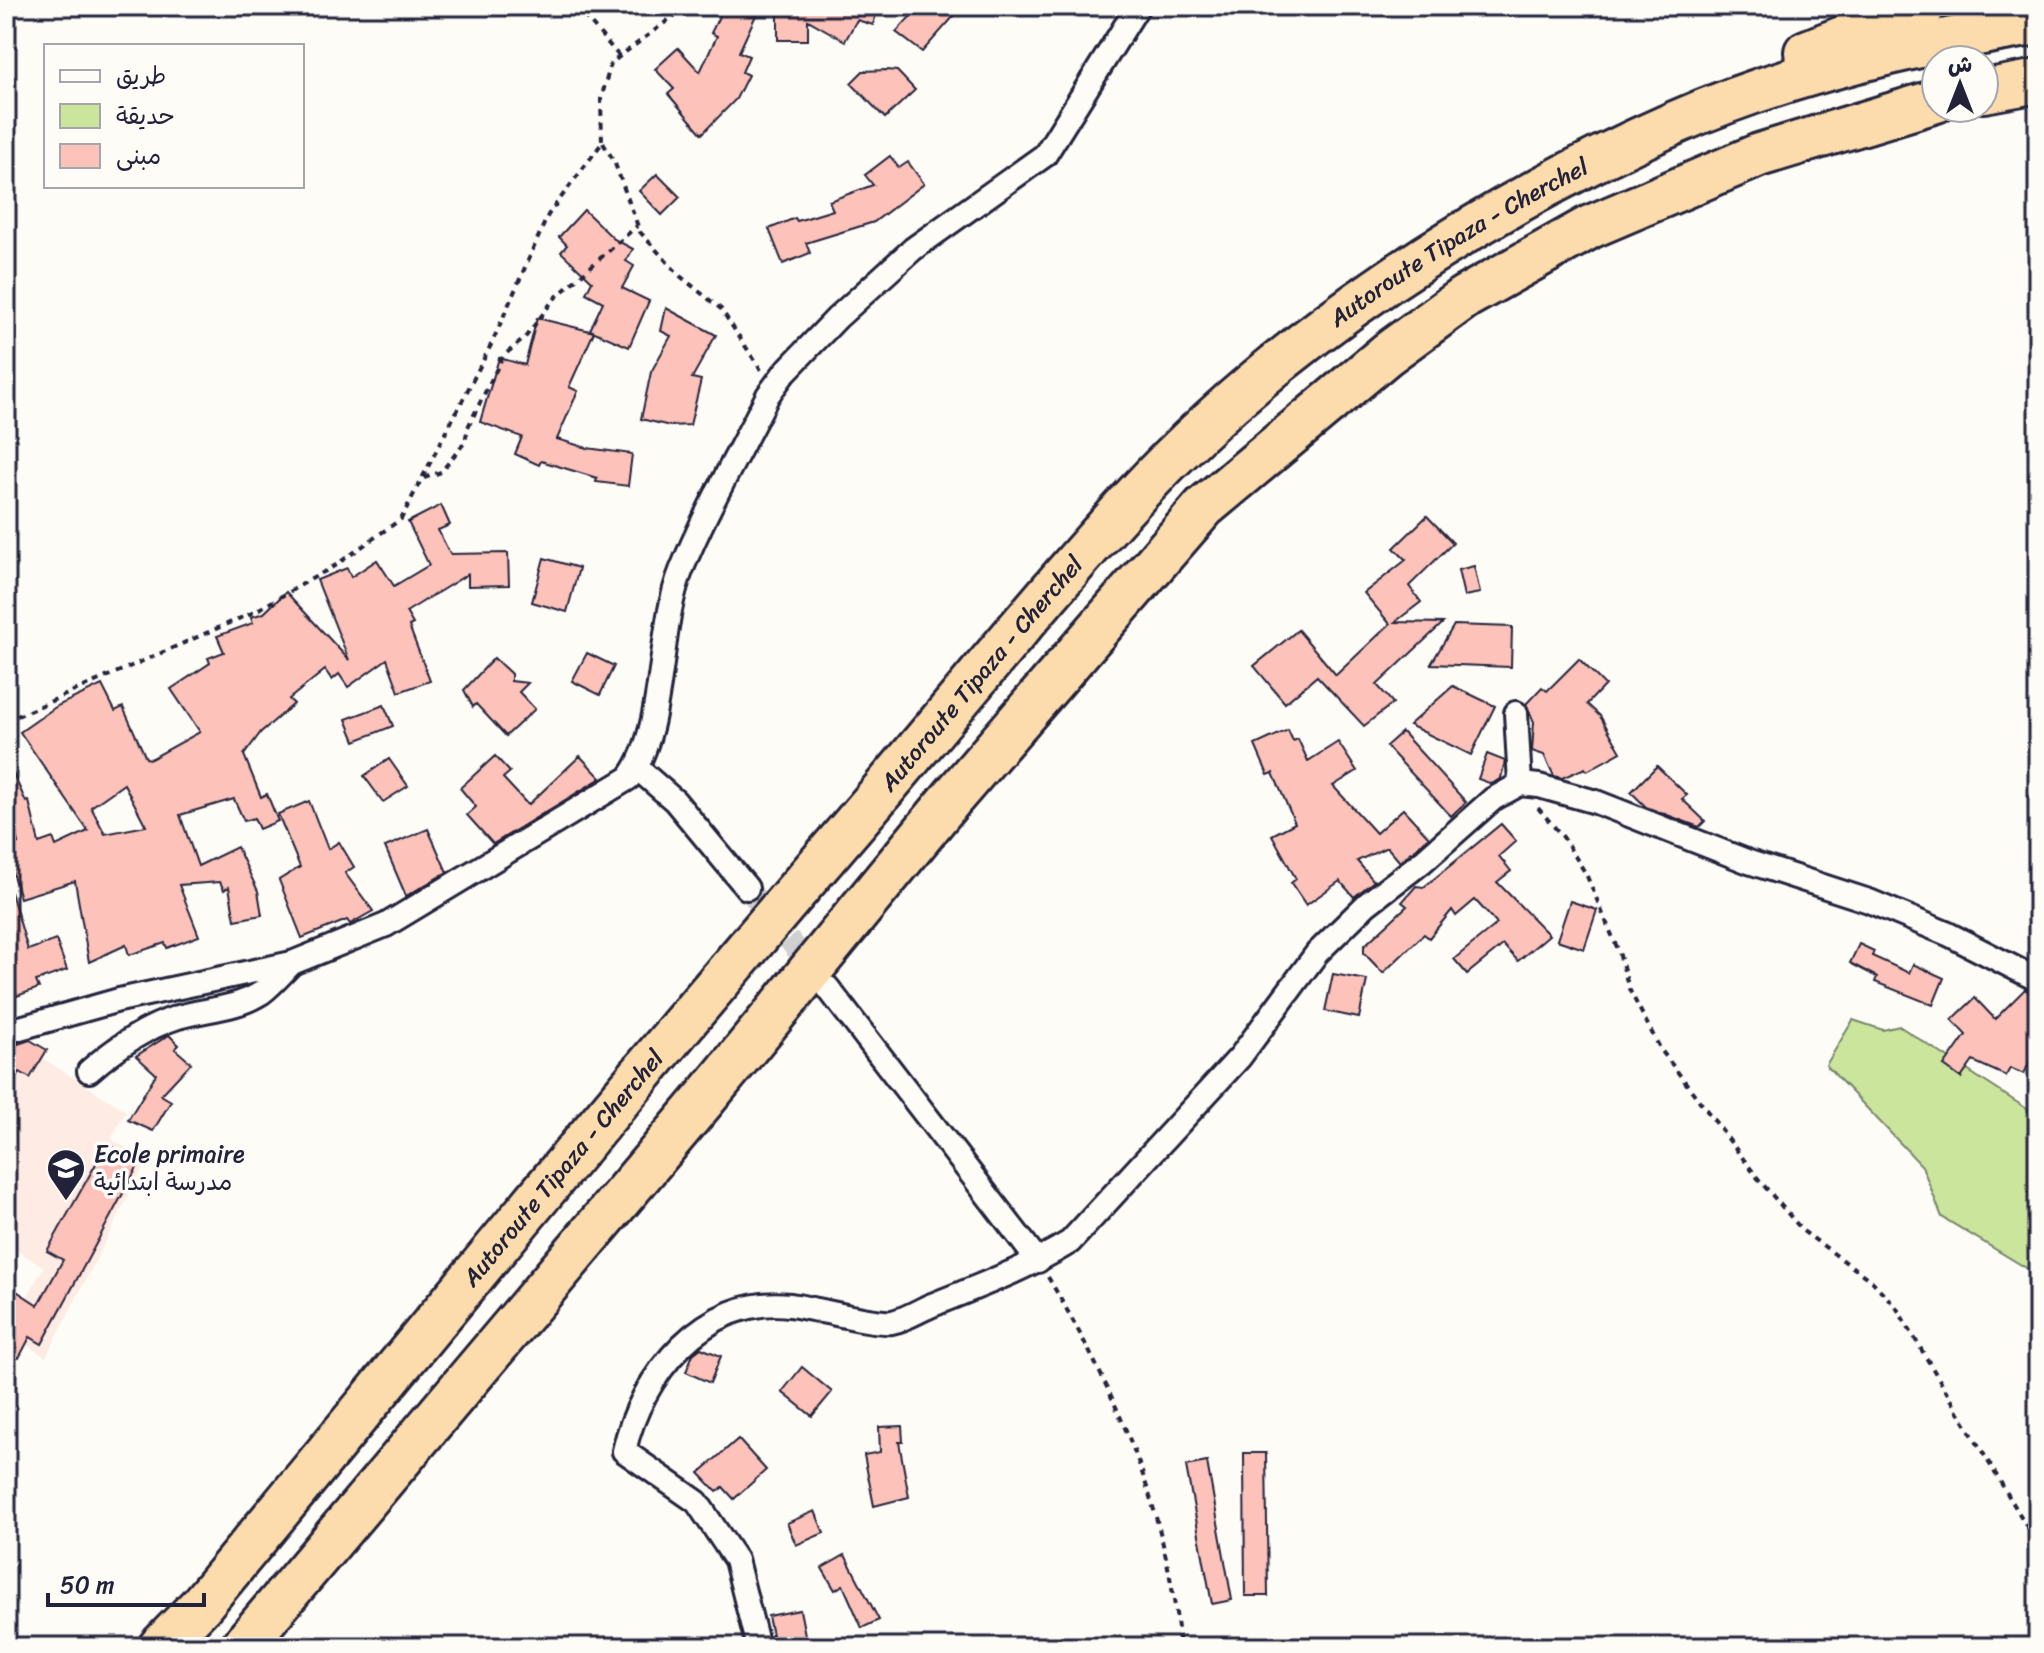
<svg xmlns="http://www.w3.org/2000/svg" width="2044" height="1653" font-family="Sriracha,'Playpen Sans Arabic',sans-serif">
	<rect width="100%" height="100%" fill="#fdfcf7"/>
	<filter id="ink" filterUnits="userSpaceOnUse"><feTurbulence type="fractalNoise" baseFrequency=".0125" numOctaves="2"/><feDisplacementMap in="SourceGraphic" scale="16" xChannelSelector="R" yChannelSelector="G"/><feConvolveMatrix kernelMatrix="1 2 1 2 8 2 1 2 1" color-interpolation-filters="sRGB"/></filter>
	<g filter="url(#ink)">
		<polygon fill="#fdebe4" points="23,1046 126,1111 111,1139 147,1160 46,1357 7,1333 44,1267 6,1244 6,1050"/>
		<polygon fill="#cbe59c" stroke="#76846c" stroke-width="2" points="1853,1020 1883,1030 1899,1026 2038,1116 2038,1275 1942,1217 1922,1166 1826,1065"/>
		<g fill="#fdc2b9" stroke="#22223b" stroke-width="2" fill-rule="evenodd">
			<polygon points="724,6 742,6 757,13 739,52 749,56 742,72 748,75 736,99 702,134 668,94 674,89 655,69 678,48 700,72 717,36 711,33"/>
			<polygon points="826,6 878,6 873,25 857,20 845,41 808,20 808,40 778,40 778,9 824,10"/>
			<polygon points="920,6 963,6 922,52 896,32"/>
			<polygon points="887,70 897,71 915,90 885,118 851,83 863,71"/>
			<polygon points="890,156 899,168 908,162 924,184 874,222 806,243 810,253 783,264 769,229 795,218 797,221 833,210 829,201 873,185 865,175"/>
			<polygon points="657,174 680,197 662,215 639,191"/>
			<polygon points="584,210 614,239 633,249 626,261 634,266 622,288 649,301 629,347 590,330 603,302 586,293 592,281 561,252 567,245 559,237"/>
			<polygon points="666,308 716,335 692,378 701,380 690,425 670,426 641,419 651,372 671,336 661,331"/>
			<polygon points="537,318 594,332 569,387 578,391 557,439 587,448 632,454 628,486 596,482 597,478 541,461 539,465 515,454 522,437 480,422 499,358 525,365"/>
			<path d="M441,505l9,20 -12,5 12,24 58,-1 1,32 -41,1v-12l-62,38 7,12 -4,2 21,55 -31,11 -12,-33 -39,28 -9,-13 -7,6 -7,-10 -36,29 5,5 -33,28 -17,23 17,42 6,-3 11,27 -19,8 -5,-11 -10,3 -10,-22 -54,16 18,51 39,-19 21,44 4,24 -27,5 -6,-33 -5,3 -4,-8 -41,3 20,51 -32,12 -2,-5 -36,12 -3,-10 -37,17 -14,-81 -55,17 -8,-26 -6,2v-27l12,-4 -12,-47v-38l20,44 3,-1 10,42 14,-5 3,8 32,-15 -68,-99 37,-26 45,-21 13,26 8,-4 23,51 5,1 49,-27 -29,-43 39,-26 -2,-5 16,-6 -7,-16 36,-13 -2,-6 13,-4 22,-21 63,68 -32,-80 30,-12 4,9 26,-17 17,26 35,-21 -21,-43zM124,784l22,42 -41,8 -14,-27z"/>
			<polygon points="1427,516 1453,543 1409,586 1421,602 1395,622 1443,623 1377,685 1393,703 1364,726 1317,676 1285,703 1254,666 1298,630 1336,675 1390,624 1364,593 1406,560 1394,548"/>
			<polygon points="544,558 579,568 567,612 532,602"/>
			<polygon points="1474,566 1480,593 1464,596 1458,570"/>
			<polygon points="1454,625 1512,627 1511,667 1431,664"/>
			<polygon points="587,653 614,666 600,695 572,681"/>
			<polygon points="494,658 511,674 511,681 528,683 519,692 535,709 506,736 476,704 473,707 464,690"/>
			<polygon points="1579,659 1605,685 1587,704 1600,716 1621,752 1587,771 1585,768 1562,778 1554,776 1544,755 1532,751 1534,722 1526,704 1542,687 1547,691"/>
			<polygon points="1453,686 1495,706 1471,755 1409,725"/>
			<polygon points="384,705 393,726 355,741 346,719"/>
			<polygon points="1288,730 1293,741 1298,739 1308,761 1338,742 1357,771 1333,786 1376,833 1403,809 1429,837 1400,862 1387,847 1357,861 1374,881 1354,897 1340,881 1306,905 1291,883 1296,879 1272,835 1295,823 1273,773 1268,775 1255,745"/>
			<polygon points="1402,732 1466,802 1451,816 1386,746"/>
			<polygon points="1487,754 1505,761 1501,778 1492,784 1478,779"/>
			<polygon points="495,756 510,772 503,778 528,805 580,756 601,778 493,844 467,815 476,807 460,788"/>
			<polygon points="389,759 408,786 383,802 364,776"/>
			<polygon points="1657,766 1687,795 1682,799 1705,821 1699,827 1646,807 1631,792"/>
			<polygon points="309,801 328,849 339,842 354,867 345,873 373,911 350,924 347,920 302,938 279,880 300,867 278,814"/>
			<polygon points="1501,824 1516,841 1499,856 1511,871 1497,882 1549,935 1518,961 1503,945 1467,974 1454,959 1497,924 1475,900 1456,916 1452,910 1429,938 1424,934 1383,973 1364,953 1364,946 1407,906 1402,902 1416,886 1424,887"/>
			<polygon points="428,829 447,872 406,896 385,847"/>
			<polygon points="6,892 11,892 28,950 56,940 67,970 36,981 39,988 17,996 6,964"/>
			<polygon points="1570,901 1597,910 1584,949 1557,940"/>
			<polygon points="1859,944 1874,951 1872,956 1909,973 1913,964 1944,978 1933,1005 1875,982 1877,977 1850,963"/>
			<polygon points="1333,974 1367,980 1359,1018 1325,1011"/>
			<polygon points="2025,989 2038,1000 2038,1044 2024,1074 2010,1068 2006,1076 1973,1061 1961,1078 1944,1066 1966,1035 1952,1020 1975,998 1995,1019"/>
			<polygon points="169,1035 179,1045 175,1049 191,1063 161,1095 171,1101 153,1131 128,1120 156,1074 136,1056"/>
			<polygon points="30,1040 47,1050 30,1078 20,1072 6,1093 6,1048"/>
			<polygon points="107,1144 140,1162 42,1344 30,1337 19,1358 6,1351 6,1284 38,1305 63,1260 47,1251"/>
			<polygon points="701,1348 721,1356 710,1383 686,1372 693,1354"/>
			<polygon points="802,1367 832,1392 812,1416 782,1392"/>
			<polygon points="902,1426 903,1442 899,1442 909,1497 874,1506 864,1455 880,1452 879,1427"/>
			<polygon points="738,1439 766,1470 734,1499 723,1487 717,1492 699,1473"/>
			<polygon points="1244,1453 1266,1453 1268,1596 1245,1596"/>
			<polygon points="1207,1462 1232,1600 1212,1604 1186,1466"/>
			<polygon points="815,1511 824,1533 796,1545 787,1523"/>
			<polygon points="845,1555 879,1620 862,1628 843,1585 835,1590 822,1568"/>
			<polygon points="800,1610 806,1640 774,1645 768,1616"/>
		</g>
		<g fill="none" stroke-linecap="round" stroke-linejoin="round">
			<polyline stroke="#d1d0d1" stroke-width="22" stroke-dasharray="22 11" stroke-linecap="butt" points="747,888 817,974"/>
			<defs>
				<g id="minor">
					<polyline points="1516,713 1520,784"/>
					<polyline points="637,768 675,801 747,888"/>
					<polyline points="828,988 1038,1261"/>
					<path d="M6,1032l113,-32 173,-37 94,-38 243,-147c37,-47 28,-148 52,-207 24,-60 58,-118 87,-176l17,-23 52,-54 76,-69 132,-94 93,-149"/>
					<path d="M89,1071c26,-23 55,-43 89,-54 27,-8 58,-8 83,-24 11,-8 21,-20 31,-30"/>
					<path d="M758,1647l-22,-87 -39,-58 -73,-51c17,-76 81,-156 166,-146 25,3 81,19 102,17 12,-2 28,-12 40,-17 47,-19 94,-36 138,-63l170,-185 77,-104 50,-49 55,-42 71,-63 27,-15 19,2 57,16 153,60 120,39 79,33 90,46"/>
				</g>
				<g id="motorway">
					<polyline points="1806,52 1924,6"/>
					<polyline points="1984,91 2038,81"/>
					<path id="s1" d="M160,1647l41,-42c210,-253 418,-509 633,-758 101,-116 197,-238 301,-351 145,-157 348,-289 542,-374 111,-49 242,-79 361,-99"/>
					<polyline points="242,1647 703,1101 952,798 1204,507 1387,354 1465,297 1590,227 1759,155 1936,101"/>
				</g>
			</defs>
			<use href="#minor" stroke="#22223b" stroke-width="28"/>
			<use href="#motorway" stroke="#22223b" stroke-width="48"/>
			<g stroke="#22223b" stroke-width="4" stroke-dasharray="6 6" stroke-linecap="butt">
				<polyline points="576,6 619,56"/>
				<polyline points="603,143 614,161 640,232 680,276 721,309 761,370"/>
				<polyline points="424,478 441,472 465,442 468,427 503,356 524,339 554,299 637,226"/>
				<polyline points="6,721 252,613 336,565 401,519 491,345 548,215 602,143 601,99 611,63 687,6"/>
				<polyline points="1538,808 1563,837 1586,874 1619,952 1629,989 1661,1050 1760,1181 1803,1231 1873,1282 1896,1307 2038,1545"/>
				<polyline points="6,1250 6,1251"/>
				<path d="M1048,1277c71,121 118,228 132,370"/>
			</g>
			<use href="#minor" stroke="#fdfcf7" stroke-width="22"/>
			<use href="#motorway" stroke="#fcdcac" stroke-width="42"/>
		</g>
	</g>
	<defs>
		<symbol id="school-pin" viewBox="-11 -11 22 30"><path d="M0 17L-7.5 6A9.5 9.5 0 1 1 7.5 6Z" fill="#22223b" stroke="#fdfcf7"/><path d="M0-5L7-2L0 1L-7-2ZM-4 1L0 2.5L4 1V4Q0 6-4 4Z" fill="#fff"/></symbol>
	</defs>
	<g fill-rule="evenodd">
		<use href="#school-pin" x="44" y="1146" width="44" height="60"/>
	</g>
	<g text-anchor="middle" stroke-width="7" stroke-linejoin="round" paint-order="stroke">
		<g font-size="24" fill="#22223b" stroke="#fdfcf7">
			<text dy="8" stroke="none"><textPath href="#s1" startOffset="1922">Autoroute Tipaza - Cherchel</textPath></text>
			<text dy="8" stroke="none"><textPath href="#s1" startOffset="1274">Autoroute Tipaza - Cherchel</textPath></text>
			<text dy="8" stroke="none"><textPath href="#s1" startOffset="626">Autoroute Tipaza - Cherchel</textPath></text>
		</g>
		<g font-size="24" fill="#22223b" stroke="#fdfcf7" text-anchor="start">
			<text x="94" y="1162">Ecole primaire<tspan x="94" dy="28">مدرسة ابتدائية</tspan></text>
		</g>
	</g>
	<rect width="2044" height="1653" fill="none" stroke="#fdfcf7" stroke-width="32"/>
	<rect x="16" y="16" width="2012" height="1621" fill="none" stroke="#22223b" stroke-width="3" filter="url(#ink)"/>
	<rect x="44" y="44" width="260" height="144" fill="#fdfcf7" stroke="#a5a5ac" stroke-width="2"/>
	<rect x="60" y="70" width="40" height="12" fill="#fdfcf7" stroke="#a5a5ac" stroke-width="2"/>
	<text x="116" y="84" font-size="24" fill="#22223b">طريق</text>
	<rect x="60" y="104" width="40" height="24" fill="#cbe59c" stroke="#a5a5ac" stroke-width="2"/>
	<text x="116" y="124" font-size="24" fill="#22223b">حديقة</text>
	<rect x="60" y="144" width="40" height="24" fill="#fdc2b9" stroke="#a5a5ac" stroke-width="2"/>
	<text x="116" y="164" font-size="24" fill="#22223b">مبنى</text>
	<g transform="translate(1960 84)"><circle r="38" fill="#fdfcf7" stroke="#a5a5ac" stroke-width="2"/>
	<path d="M0-6L14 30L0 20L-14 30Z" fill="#22223b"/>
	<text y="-12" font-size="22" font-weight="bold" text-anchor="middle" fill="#22223b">ش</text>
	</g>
	<path d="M48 1593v12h156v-12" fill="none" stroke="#22223b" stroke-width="4"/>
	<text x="60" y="1593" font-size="24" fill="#22223b" stroke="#fdfcf7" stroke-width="6" paint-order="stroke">50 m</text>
</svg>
